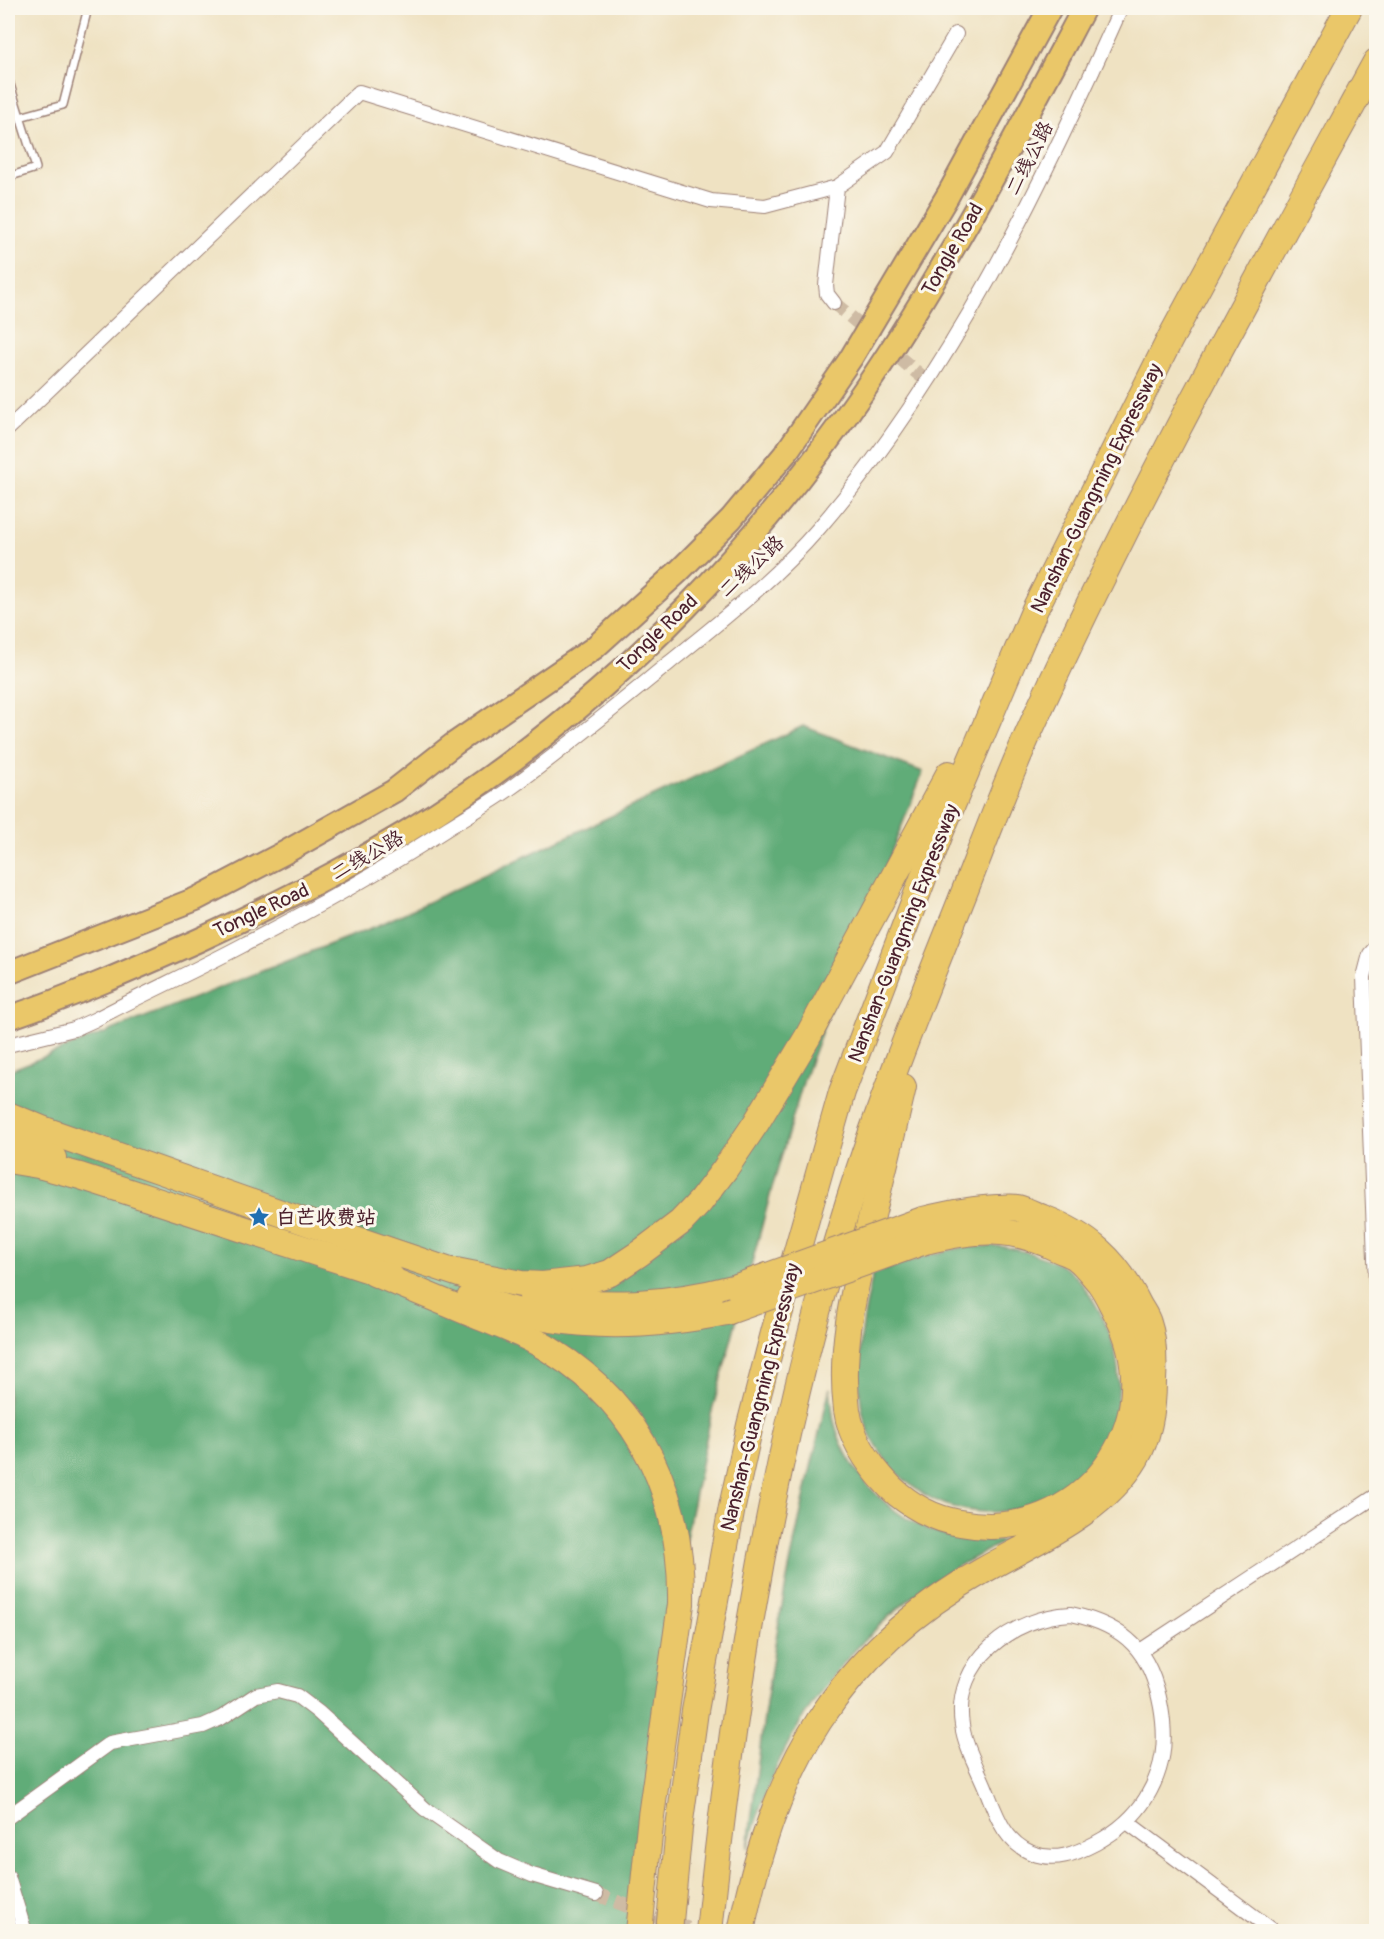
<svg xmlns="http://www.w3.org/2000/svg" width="1384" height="1939" font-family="Pangolin,'LXGW WenKai TC',sans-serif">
	<rect width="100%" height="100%" fill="#fbf7ec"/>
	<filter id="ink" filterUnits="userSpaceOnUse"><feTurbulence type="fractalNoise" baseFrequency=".0167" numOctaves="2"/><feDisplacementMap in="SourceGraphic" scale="12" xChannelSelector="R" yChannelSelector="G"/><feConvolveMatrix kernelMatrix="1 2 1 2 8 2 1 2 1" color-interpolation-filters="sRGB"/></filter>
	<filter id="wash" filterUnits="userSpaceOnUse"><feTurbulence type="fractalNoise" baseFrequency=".008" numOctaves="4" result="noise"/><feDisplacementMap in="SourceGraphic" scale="24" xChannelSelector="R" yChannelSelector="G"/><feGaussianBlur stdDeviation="1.35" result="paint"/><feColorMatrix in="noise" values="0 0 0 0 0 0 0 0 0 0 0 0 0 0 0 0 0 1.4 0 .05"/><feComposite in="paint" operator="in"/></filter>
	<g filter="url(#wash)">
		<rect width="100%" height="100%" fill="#efe2c2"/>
		<g fill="#60ac78" stroke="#556652" stroke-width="1.5">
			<polygon points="803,726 923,772 837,990 804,1079 771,1192 711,1415 674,1596 628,1931 8,1932 8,1071 379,925"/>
			<path d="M1000,1246c24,5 47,10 68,24 18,13 36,47 43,68 45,133 -117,233 -215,134 -16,-17 -30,-40 -34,-63 -8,-45 1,-91 11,-135l56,-19 35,-8z"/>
			<path d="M830,1388c1,11 2,22 4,33 13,52 56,97 107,113 21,7 43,7 64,7 -20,11 -41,21 -60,33 -76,49 -141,125 -175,208 -9,21 -15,44 -22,66 9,-78 18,-155 32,-232 14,-76 31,-152 50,-228z"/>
		</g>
	</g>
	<g filter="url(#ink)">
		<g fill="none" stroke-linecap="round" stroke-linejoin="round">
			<g stroke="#cebba4" stroke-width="14" stroke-dasharray="14 7" stroke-linecap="butt">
				<polyline points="834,303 927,381"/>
				<polyline points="596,1894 697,1932"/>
			</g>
			<defs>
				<g id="service">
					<polyline points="8,78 36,168 8,177"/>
					<polyline points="20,117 63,105 88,8"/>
				</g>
				<g id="minor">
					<polyline points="834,303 827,294 826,285 837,187"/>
					<polyline points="8,429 359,92 711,201 765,206 837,187 887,152 956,34"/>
					<polyline points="1376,947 1370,954 1364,977 1376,1284"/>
					<path d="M8,1045l66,-16 20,-9c51,-27 103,-50 153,-77 69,-35 136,-73 201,-115 19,-12 38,-23 57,-36 56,-40 110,-85 164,-129 52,-42 106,-84 150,-135 131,-152 221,-338 302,-520"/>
					<path d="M1071,1614c56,12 80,38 90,93 6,35 3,61 -15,91 -12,20 -30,34 -50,45 -21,11 -41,19 -64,10 -28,-11 -36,-39 -46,-64 -8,-20 -21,-42 -24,-64 -10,-64 51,-108 109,-111z"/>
					<polyline points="1140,1651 1376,1496"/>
					<polyline points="8,1817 110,1743 203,1726 221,1718 256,1695 278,1691 297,1696 318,1712 425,1809 499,1861 532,1875 596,1894"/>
					<polyline points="1127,1822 1275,1932"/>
					<polyline points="8,1877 25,1932"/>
				</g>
				<g id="primary">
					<polyline points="8,973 196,899 284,853 394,791 454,744 594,648 679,571 731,519 785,454 851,358 948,195 1050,8"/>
					<path d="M8,1018c65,-22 128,-50 191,-78 93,-43 183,-89 268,-147 157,-108 293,-250 400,-407 82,-121 149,-250 217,-378"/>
				</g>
				<g id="motorway">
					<path d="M903,1087c-11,47 -22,93 -34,140 -14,60 -30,120 -22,183 4,29 23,56 43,77 19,18 44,32 70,36 121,23 214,-99 157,-209 -6,-11 -11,-23 -18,-32 -7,-8 -14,-18 -22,-24 -5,-4 -13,-6 -19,-9 -48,-24 -83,-20 -133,-8"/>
					<polyline points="8,1115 42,1129 349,1237 471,1278"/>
					<polyline points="8,1137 53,1158"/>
					<polyline points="8,1160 38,1165 80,1176 391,1277"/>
					<polyline points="456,1271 521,1284 543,1285 587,1280 610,1273 640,1253 681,1222 700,1202 725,1169 756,1123 807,1038 949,774"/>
					<path d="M374,1273c34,14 67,28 101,42 27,11 54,21 78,37 90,56 130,148 128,252l-30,212 -12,116"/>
					<path d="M532,1296c72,13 135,9 205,-9"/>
					<path d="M470,1298c27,7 53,16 81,21 59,10 117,5 175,-7"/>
					<polyline points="669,1932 679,1828 695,1711 732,1507 750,1425 775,1329 842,1092 941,831 1035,609 1170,339 1349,8"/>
					<path d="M709,1932c25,-247 66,-493 140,-731 29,-92 65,-183 101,-273 27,-66 50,-132 79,-196 104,-230 227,-450 347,-670"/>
					<path d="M741,1932c31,-163 96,-279 243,-362 53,-30 120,-58 152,-112 13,-22 17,-52 17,-77 1,-18 1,-41 -5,-58 -2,-7 -7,-13 -10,-19 -21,-43 -50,-69 -95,-86 -8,-3 -17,-8 -25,-10 -7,-1 -15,0 -21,0 -26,1 -49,6 -74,12"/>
				</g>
			</defs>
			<use href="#service" stroke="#9c8076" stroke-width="10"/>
			<use href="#minor" stroke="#9c8076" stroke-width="16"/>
			<use href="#primary" stroke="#9c8076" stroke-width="26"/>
			<use href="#motorway" stroke="#9c8076" stroke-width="28"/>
			<use href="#service" stroke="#fff" stroke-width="7"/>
			<use href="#minor" stroke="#fff" stroke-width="14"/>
			<use href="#primary" stroke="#eac769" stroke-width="22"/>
			<use href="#motorway" stroke="#eac769" stroke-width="26"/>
			<defs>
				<g id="motorway-bridge">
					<polyline points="737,1287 923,1220"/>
					<polyline points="726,1312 925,1241"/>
				</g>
			</defs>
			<use href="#motorway-bridge" stroke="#9c8076" stroke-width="28" stroke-linecap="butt"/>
			<use href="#motorway-bridge" stroke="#eac769" stroke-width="26"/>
		</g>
	</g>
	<defs>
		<symbol id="sight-bare" viewBox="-9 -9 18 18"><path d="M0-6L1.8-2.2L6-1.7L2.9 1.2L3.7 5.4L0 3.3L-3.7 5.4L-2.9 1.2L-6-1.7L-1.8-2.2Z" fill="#1f6fb2" stroke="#fbf7ec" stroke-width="2.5" paint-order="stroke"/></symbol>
	</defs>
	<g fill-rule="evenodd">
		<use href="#sight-bare" x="244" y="1202" width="30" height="30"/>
	</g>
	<g text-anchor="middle" stroke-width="6" stroke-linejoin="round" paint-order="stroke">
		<g font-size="20" fill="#4a1f2b" stroke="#fbf7ec">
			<text transform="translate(1029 158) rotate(-63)" y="7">二线公路</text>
			<text transform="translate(952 249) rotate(-60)" y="7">Tongle Road</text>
			<text transform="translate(1096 488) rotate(-64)" y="7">Nanshan-Guangming Expressway</text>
			<text transform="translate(751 566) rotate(-43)" y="7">二线公路</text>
			<text transform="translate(657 633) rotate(-44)" y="7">Tongle Road</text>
			<text transform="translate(367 855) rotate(-30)" y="7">二线公路</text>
			<text transform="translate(261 910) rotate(-25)" y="7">Tongle Road</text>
			<text transform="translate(903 933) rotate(-69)" y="7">Nanshan-Guangming Expressway</text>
			<text transform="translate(760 1397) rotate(-76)" y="7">Nanshan-Guangming Expressway</text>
		</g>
		<g font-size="20" font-weight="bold" fill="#4a1f2b" stroke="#fbf7ec" text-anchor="start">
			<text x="276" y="1224">白芒收费站</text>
		</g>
	</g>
	<rect width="1384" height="1939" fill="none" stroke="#fbf7ec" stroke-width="30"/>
</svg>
